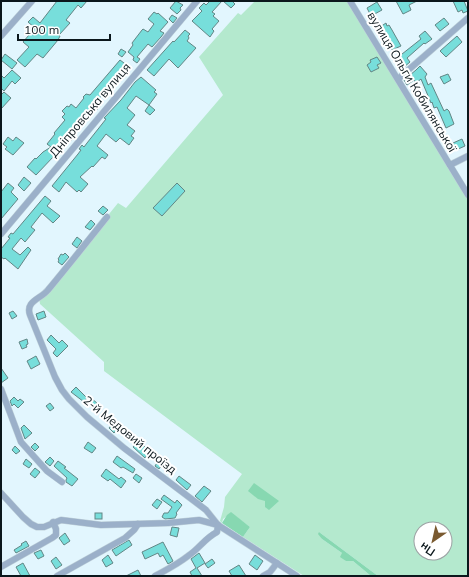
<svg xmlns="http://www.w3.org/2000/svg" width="469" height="577" font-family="Mulish,sans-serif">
	<rect width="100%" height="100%" fill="#e2f6fe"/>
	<path fill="#b4e9ce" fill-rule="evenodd" d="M255,1h95l118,194v381h-90l-59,-44 3,7 20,14 4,8h7l18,15h-67l-61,-39 7,-10 -19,-14 -8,6 -1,4 -2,-2 4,-14 1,-10 17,-23 -138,-103v-9l-64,-58 -1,-6 7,-6 72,-89 8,5 97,-113 -24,-38 39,-44 3,2zM421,529h24v24h-24z"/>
	<g fill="#87d8b1">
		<polygon points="254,483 279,501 269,510 265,507 265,501 258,499 248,491"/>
		<polygon points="231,512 250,527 243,537 222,523 227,515"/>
		<polygon points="319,532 378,576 371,576 353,561 346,561 340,557 342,553 322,539 318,534"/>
	</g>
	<g fill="#77dedb" stroke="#628685">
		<polygon points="57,1 87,1 81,8 78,5 66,20 70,23 59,35 60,36 58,40 43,58 37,54 25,67 17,60 29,47 23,42 35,28 28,22 33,17 40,23"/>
		<polygon points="176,1 183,5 180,8 181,10 177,14 170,8"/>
		<polygon points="210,1 222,1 212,12 215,14 213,16 219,21 212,29 214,31 210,37 192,21 202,11 199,8 204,3 206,5"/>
		<polygon points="223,1 232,1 235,4 231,8"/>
		<polygon points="396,1 417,1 409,5 411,10 403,14"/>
		<polygon points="453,1 464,1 468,11 463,13 462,10 458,12"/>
		<polygon points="377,2 382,10 371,16 367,8"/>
		<polygon points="154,12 157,14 158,13 168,22 160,31 164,33 161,37 152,47 148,44 137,57 140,59 137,63 133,60 134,57 128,52 133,45 132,43 142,30 143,29 148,32 154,24 148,19"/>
		<polygon points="172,15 177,18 173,23 169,19"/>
		<polygon points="444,18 449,24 440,31 435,25"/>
		<polygon points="386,23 387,26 389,25 392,30 401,46 392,50 380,27"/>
		<polygon points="185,30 190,34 188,36 189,38 187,41 196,48 178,68 169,59 154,76 147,70 173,41 174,42"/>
		<polygon points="425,31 432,39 425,44 424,43 407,58 410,62 404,67 397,58 421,39 419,36"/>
		<polygon points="457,36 462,42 446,57 440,51"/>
		<polygon points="121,49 126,52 122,57 118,54"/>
		<polygon points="5,54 17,63 12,69 1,60"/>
		<polygon points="377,57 381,63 377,65 379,68 371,72 367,65 371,62 370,60"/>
		<polygon points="120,60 128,66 125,69 129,73 124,78 120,74 111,85 113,86 109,90 108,88 96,102 100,106 97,110 93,106 69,132 75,137 71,141 67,137 52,154 54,156 36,175 27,167 35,158 36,159 43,152 51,147 47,144 55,134 54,133 65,120 62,117 65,114 62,111 67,106 69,107 71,104 76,108 84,98 83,97 86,94 90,95"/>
		<polygon points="420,66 427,74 425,77 428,85 431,83 444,111 447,109 449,111 454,124 446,128 437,107 434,108 432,102 431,103 421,79 416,83 414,80 407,85 404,80 416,70"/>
		<polygon points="12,70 21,78 15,84 12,81 4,91 1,88 1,75 4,78"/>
		<polygon points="448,74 451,80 444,84 440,77"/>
		<polygon points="141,77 156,90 154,92 157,94 149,105 136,96 127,108 135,115 127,125 135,131 131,136 134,138 129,145 120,138 116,142 106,134 97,146 108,155 105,159 102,157 93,167 92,166 80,177 88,184 81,192 79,190 77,192 66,182 59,192 52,186 78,154 81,150 79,149 82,145 84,147 87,143 106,119 104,118 121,100 135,82"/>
		<polygon points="4,92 11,98 1,109 1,95"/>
		<polygon points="149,105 155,110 150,115 145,111"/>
		<polygon points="8,137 13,141 16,137 24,143 13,155 5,149 7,147 3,144"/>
		<polygon points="462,139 465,146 456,150 453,143"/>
		<polygon points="24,177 31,183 24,191 18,185"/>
		<polygon points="8,183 14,188 11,192 18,199 1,219 1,192"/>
		<polygon points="177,183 185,191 162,216 153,208"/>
		<polygon points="45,196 51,201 47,206 60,216 53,223 42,213 31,227 35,230 25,242 21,238 12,249 20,255 28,247 31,250 18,269 5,258 4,259 1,257 1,249 10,238 8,237 11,233 13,234"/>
		<polygon points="103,206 108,210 103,215 98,211"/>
		<polygon points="91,220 95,224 90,230 85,227"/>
		<polygon points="77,237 82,241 77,248 72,244"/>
		<polygon points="65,253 69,257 62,265 58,262 59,260 58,259 61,254 63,255"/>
		<polygon points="13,311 17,316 12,319 9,313"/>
		<polygon points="44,311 46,317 38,320 36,314"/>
		<polygon points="51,335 59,343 62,340 68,346 57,357 53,353 56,349 47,340"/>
		<polygon points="27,339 28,344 26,345 27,347 22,349 19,342"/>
		<polygon points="36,356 40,364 31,369 27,361"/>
		<polygon points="1,368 8,378 1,383"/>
		<polygon points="76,387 87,398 84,402 71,392"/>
		<polygon points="14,397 18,401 20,399 24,402 18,408 14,404 12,406 10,401"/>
		<polygon points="92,399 97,403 93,408 88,404"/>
		<polygon points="50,403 54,408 50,411 46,406"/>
		<polygon points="114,422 119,427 114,433 109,428"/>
		<polygon points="24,425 32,433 25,439 21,428"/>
		<polygon points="138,441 146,448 147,446 151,450 145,458 133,447"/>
		<polygon points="88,442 96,448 92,453 84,448"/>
		<polygon points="35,443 39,447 35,451 31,447"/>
		<polygon points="15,446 20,451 16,454 12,450"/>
		<polygon points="117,456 135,469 133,473 123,467 121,468 113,462"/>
		<polygon points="50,457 54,461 50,466 45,462"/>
		<polygon points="160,458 164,462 159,469 155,466"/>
		<polygon points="26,459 32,464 29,468 23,464"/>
		<polygon points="58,461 66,467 64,468 78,479 72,486 66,482 66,480 67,478 54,466"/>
		<polygon points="35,468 40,472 35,478 30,474"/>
		<polygon points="106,469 119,479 121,477 126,481 121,488 110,479 108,481 101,476"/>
		<polygon points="136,474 142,478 139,483 133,478"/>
		<polygon points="179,476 191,485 187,490 176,480"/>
		<polygon points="204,486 211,491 202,502 195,496"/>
		<polygon points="164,495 175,503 177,500 182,505 176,513 177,514 175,518 165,519 162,517 164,513 168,513 172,507 161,499"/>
		<polygon points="157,499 162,502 157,509 152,505"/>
		<rect x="95" y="513" width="7" height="6"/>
		<polygon points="172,527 179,528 177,537 170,535"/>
		<polygon points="65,533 70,541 64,545 59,538"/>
		<polygon points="129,540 132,545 116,556 112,550"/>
		<polygon points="26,541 29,546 16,553 14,550 22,545 21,544"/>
		<polygon points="163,542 173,561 168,564 163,555 160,557 158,553 145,559 142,552"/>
		<polygon points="41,550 44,556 38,559 34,553"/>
		<polygon points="199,553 205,563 197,568 202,576 192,576 190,572 196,568 191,559"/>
		<polygon points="108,555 113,563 106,567 102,560"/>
		<polygon points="255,555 263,561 257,570 249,564"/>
		<polygon points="56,557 62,565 56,569 51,561"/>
		<polygon points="212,559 215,563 208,568 205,564"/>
		<polygon points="23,563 30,576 21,576 16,567"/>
		<polygon points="239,565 246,576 232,576 229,571"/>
		<polygon points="138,570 141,576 126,576"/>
	</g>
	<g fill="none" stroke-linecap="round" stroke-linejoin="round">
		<defs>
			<g id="street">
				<polyline points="350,1 468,195"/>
				<polyline points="1,36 32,1"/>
				<polyline points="398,79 468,18"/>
				<polyline points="450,165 468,156"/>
				<path d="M107,217c-20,25 -39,49 -59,73 -7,9 -23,11 -18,25l25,62 7,13 7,9 18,18 37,31 82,62 12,15 79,51"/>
				<polyline points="1,234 197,1"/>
				<polyline points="1,389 21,442 47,471 62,482"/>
				<polyline points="1,493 23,517 31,524 37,527 44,527 61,520 101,525 168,523 199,520 218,525"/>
				<polyline points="1,567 52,538 56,535 56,529 53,522"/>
				<polyline points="57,576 125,538 134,530 138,524"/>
				<path d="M155,576c11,-6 23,-12 33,-20 12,-8 16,-17 29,-24l1,-7"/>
				<polyline points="263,576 270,572 277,563"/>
			</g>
		</defs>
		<use href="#street" stroke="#c0d2da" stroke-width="7"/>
		<use href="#street" stroke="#9bb0c9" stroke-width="6"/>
	</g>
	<g text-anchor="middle" stroke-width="4" stroke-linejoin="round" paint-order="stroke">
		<g font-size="12" fill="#0b171c" stroke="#fff">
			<text transform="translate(412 82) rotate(59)" y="4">вулиця Ольги Кобилянської</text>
			<text transform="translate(90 110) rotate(-50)" y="4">Дніпровська вулиця</text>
			<text transform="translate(130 435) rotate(39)" y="4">2-й Медовий проїзд</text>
		</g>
	</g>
	<rect width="469" height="577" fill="none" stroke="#0b171c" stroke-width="4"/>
	<g transform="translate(433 541) rotate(214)"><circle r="19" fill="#ffffff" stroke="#9da2a4"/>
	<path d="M0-3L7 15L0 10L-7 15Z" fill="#7a5a30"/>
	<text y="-6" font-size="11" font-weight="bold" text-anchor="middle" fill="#0b171c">Пн</text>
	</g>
	<path d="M18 34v6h92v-6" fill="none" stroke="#0b171c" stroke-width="2"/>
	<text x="24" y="34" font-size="12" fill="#0b171c" stroke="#ffffff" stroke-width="3" paint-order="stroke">100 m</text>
</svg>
